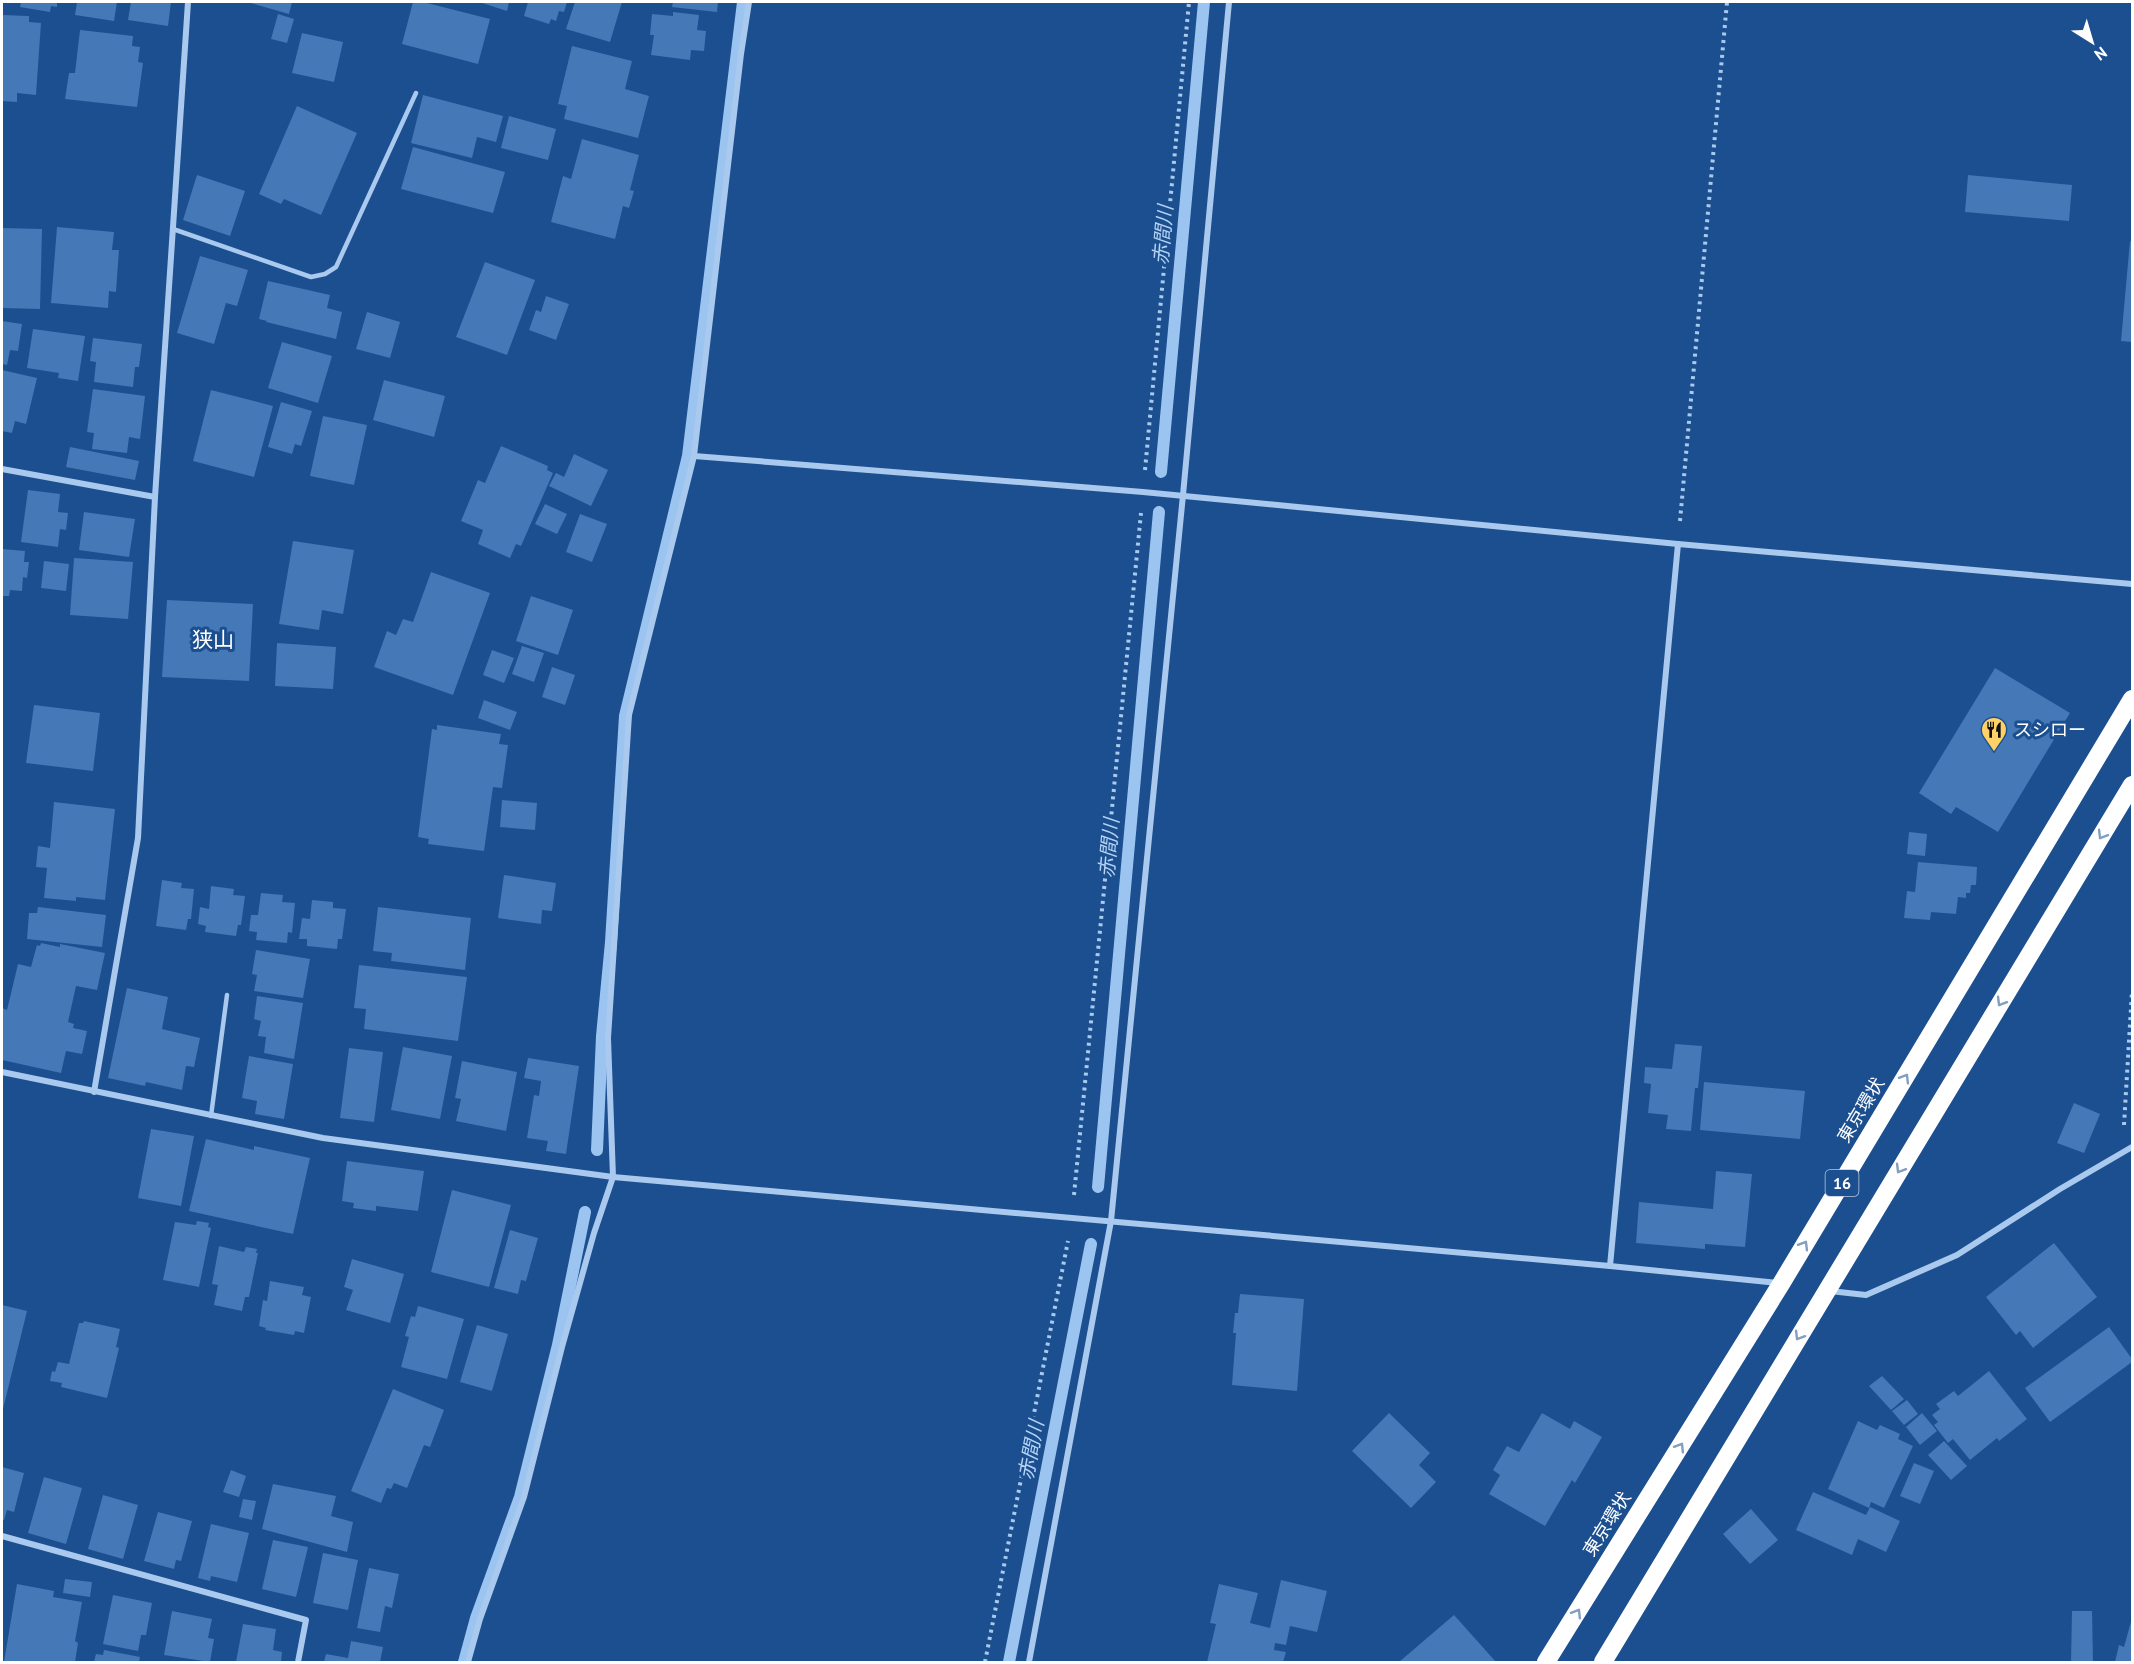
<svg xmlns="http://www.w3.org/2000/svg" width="2134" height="1664" font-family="'PT Sans','Noto Sans JP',sans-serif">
	<rect width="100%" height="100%" fill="#1b4f8f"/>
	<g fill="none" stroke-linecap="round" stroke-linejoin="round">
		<g stroke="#9cc4f0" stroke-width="12">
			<polyline points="1161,472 1204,2"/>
			<polyline points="597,1150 602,1036 611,942 625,716 688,456 743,2"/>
			<polyline points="1098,1187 1159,512"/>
			<polyline points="464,1662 476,1618 520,1497 558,1345 585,1212"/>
			<polyline points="1009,1662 1091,1244"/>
		</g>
	</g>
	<g fill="#4478b7">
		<polygon points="21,2 57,2 57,7 51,6 50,12 20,7"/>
		<polygon points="77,2 117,2 114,21 75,15"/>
		<polygon points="131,2 171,2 168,26 128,20"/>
		<polygon points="247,2 292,2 289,14"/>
		<polygon points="413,2 423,2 490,19 478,64 402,44"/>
		<polygon points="479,2 509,2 507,11"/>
		<polygon points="528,2 567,2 564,12 559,11 556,21 551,19 549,24 524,16"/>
		<polygon points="575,2 622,2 610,42 566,29"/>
		<polygon points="673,2 718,2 717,12 672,7"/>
		<polygon points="673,12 699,15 697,30 706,31 704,51 691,50 690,60 651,55 654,35 650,35 652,14 673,16"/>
		<polygon points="278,14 294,19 287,43 271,39"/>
		<polygon points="2,15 29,16 29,22 41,23 36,95 17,93 17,102 2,101"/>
		<polygon points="80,30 133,36 132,46 140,47 138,62 143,63 137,107 65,99 69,73 75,73"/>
		<polygon points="302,33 343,42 334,82 292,73"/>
		<polygon points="572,46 632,61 625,89 649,96 638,138 564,119 567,106 558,104"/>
		<polygon points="423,95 503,116 496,142 477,137 472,158 411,143"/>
		<polygon points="297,106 357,133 321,215 284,199 281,204 259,194"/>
		<polygon points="509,116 556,129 548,160 501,148"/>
		<polygon points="582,139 639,155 630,190 634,191 629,208 623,206 615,239 551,222 563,176 571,179"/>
		<polygon points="413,147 505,172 493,213 401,189"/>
		<polygon points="197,175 245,191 230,236 183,220"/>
		<polygon points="1968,175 2072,185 2069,221 1965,212"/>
		<polygon points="57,227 114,232 112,250 119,250 116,292 109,291 108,308 51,303"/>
		<polygon points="2,228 42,229 40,309 2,308"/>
		<polygon points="2130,241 2132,242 2132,342 2121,341"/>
		<polygon points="200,256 248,270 237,306 226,303 214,344 177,333"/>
		<polygon points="485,262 535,280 507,355 456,337"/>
		<polygon points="268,281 330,295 327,308 342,312 336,339 266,322 267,321 259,319"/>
		<polygon points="546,296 569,304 556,340 529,330 536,310 541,312"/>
		<polygon points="367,312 400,322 390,358 356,349"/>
		<polygon points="2,321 22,324 18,351 10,350 7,365 2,364"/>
		<polygon points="33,329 85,336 78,381 58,378 59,373 27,368"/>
		<polygon points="93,338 142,344 139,367 135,367 133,387 94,382 96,362 90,361"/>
		<polygon points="282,342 332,356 318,403 268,388"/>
		<polygon points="2,370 37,378 26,424 15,421 12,433 2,431"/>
		<polygon points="384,380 445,396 434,437 373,420"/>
		<polygon points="93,389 145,396 140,439 129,437 127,453 92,449 94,433 87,432"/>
		<polygon points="211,390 273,406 254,477 193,461"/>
		<polygon points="281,402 312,411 301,446 295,444 292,454 268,447"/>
		<polygon points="323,416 367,425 354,485 310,476"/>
		<polygon points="501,446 548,466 547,470 553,473 521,546 516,544 510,558 478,544 483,530 461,521 478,480 485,483"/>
		<polygon points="70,447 139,461 135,480 66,467"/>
		<polygon points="574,454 608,470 591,506 549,486 556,473 564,477"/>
		<polygon points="28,490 60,494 58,512 68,513 66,530 60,529 58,547 21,542"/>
		<polygon points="545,504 567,514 557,534 535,524"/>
		<polygon points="84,512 135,519 129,557 79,550"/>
		<polygon points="580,514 607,524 592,562 566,552"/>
		<polygon points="293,541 354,550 343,614 322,610 319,630 279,624"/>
		<polygon points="2,549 25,551 24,562 29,562 27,578 23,577 22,591 10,590 9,596 2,596"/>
		<polygon points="74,558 133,562 128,619 70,615"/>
		<polygon points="44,561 69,564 66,591 41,588"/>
		<polygon points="431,572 490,593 453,695 374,667 387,631 396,635 403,619 413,622"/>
		<polygon points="531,596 573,610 558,655 516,641"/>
		<polygon points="167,600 253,604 249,681 162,677"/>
		<polygon points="277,643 336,647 333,689 275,686"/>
		<polygon points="522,646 544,653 534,682 512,674"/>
		<polygon points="492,650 514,658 504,683 483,675"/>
		<polygon points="552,667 575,675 565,705 542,697"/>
		<polygon points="1995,668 2070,713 1998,832 1956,807 1951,814 1919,793"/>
		<polygon points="484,700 517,712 510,730 478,718"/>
		<polygon points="34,705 100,713 93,771 26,763"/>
		<polygon points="437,725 501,734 499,744 508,745 502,788 493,787 484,851 428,844 429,839 418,837 432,729 437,730"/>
		<polygon points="502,800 537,803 535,830 500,827"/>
		<polygon points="54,802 115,809 105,900 76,897 76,901 44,898 47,868 36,867 38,846 50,848"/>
		<polygon points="1909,832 1927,834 1925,856 1907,854"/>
		<polygon points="1918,862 1977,867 1976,885 1971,885 1970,893 1966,893 1966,898 1958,897 1956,914 1931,912 1930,920 1904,918 1907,891 1915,892"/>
		<polygon points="504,875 556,883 552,911 542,910 541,924 498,918"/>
		<polygon points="162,880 182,883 181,888 194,889 191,919 188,919 186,930 156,926"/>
		<polygon points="211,886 234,889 233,895 245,896 241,925 238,925 236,936 205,932 206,926 198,924 200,907 209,909"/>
		<polygon points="261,893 283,895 282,902 295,903 292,933 288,932 287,943 256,940 257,932 249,931 251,915 258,915"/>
		<polygon points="312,900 333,902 333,908 346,909 342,939 338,939 337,949 307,946 307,939 299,939 302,918 310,919"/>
		<polygon points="38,907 106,915 102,947 27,939 29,913 37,913"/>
		<polygon points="378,907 471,918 465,970 391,961 392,953 373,951"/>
		<polygon points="41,943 60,947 60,944 105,953 97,990 76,986 68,1022 74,1024 73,1028 87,1031 82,1054 66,1051 61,1073 2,1060 2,1008 7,1010 18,964 31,967 37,945 40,946"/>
		<polygon points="256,950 310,959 303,998 254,991 257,975 252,974"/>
		<polygon points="359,965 467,977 458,1041 364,1029 366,1009 354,1008"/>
		<polygon points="127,988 168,997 162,1029 200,1038 194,1067 186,1066 182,1090 146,1082 145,1086 108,1078"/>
		<polygon points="257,996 303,1003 294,1059 264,1053 266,1037 258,1036 261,1021 254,1019"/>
		<polygon points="1675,1044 1702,1046 1698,1088 1695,1088 1691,1131 1666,1129 1668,1115 1648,1113 1651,1084 1644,1083 1645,1067 1672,1069"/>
		<polygon points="403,1047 452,1056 440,1119 391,1110"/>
		<polygon points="349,1048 383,1052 374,1122 340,1118"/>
		<polygon points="249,1056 293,1064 284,1119 255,1114 257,1101 242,1098"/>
		<polygon points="528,1058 579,1066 566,1154 546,1151 548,1141 527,1138 534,1095 539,1096 541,1081 524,1078"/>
		<polygon points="462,1061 517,1072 506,1131 456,1121 461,1099 455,1098"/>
		<polygon points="1704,1082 1805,1091 1800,1139 1700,1130"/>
		<polygon points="2074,1103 2100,1114 2084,1153 2057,1143"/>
		<polygon points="151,1129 194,1136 181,1206 138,1198"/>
		<polygon points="206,1139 254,1150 254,1146 310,1158 293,1234 189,1211"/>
		<polygon points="347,1161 424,1171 418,1211 376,1206 376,1211 353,1208 354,1203 342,1201"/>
		<polygon points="1716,1171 1752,1174 1745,1247 1705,1244 1705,1249 1636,1243 1639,1202 1713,1209"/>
		<polygon points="452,1190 511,1205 489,1287 431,1272"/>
		<polygon points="197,1221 209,1223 208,1227 211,1228 199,1287 163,1280 175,1222 196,1225"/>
		<polygon points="510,1230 538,1238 526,1281 521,1280 518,1294 494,1288"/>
		<polygon points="2054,1243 2097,1297 2033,1348 2020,1331 2016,1335 1986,1297"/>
		<polygon points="219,1246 244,1252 246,1247 257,1249 256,1253 258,1253 249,1297 245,1297 242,1311 214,1305 218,1285 212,1284"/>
		<polygon points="352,1259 404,1274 390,1323 346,1310 353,1290 344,1287"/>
		<polygon points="270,1281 304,1287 302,1295 311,1297 304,1333 295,1331 294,1335 265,1330 266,1328 259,1326 263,1300 267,1301"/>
		<polygon points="1240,1294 1304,1299 1297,1391 1232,1385 1236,1333 1233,1333 1235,1313 1238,1313"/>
		<polygon points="2,1305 27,1311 2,1413"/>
		<polygon points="418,1306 464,1319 447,1379 401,1367 409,1337 405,1336 411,1316 415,1317"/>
		<polygon points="84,1321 120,1329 116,1347 119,1348 107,1398 61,1387 62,1383 50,1381 52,1371 55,1372 58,1362 69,1364 79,1323 83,1323"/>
		<polygon points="477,1325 508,1334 492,1391 460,1382"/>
		<polygon points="2109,1327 2132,1359 2132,1362 2050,1422 2025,1388"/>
		<polygon points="1989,1371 2027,1419 1999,1441 1997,1438 1970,1460 1953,1439 1948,1443 1934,1425 1938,1422 1932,1415 1940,1409 1936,1404 1954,1391 1958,1396"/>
		<polygon points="1882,1376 1904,1399 1891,1410 1869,1386"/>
		<polygon points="393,1389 444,1410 430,1447 424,1445 407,1488 394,1483 391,1489 387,1488 381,1503 351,1491"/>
		<polygon points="1907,1400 1918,1414 1904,1425 1892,1411"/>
		<polygon points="1389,1413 1430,1453 1419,1465 1436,1482 1411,1508 1352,1451"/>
		<polygon points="1542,1413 1570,1429 1574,1421 1602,1437 1575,1483 1572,1480 1545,1526 1489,1494 1500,1475 1493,1470 1507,1446 1519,1452"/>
		<polygon points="1922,1413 1937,1431 1920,1445 1906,1427"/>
		<polygon points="1858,1421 1877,1430 1880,1425 1900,1434 1898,1439 1913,1446 1884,1508 1871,1502 1869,1508 1828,1489"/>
		<polygon points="1944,1441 1967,1466 1951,1480 1928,1455"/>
		<polygon points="1914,1463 1934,1471 1920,1504 1900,1496"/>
		<polygon points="2,1467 24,1473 14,1512 7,1510 4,1520 2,1520"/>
		<polygon points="231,1470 246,1476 239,1497 223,1492"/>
		<polygon points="44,1477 82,1488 66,1544 28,1533"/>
		<polygon points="273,1484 336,1496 331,1516 353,1522 347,1552 262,1529"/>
		<polygon points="1813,1492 1866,1515 1870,1507 1900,1521 1886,1552 1858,1539 1852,1555 1796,1530"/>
		<polygon points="103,1495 138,1505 123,1559 88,1549"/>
		<polygon points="243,1499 256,1501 252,1520 239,1517"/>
		<polygon points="1751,1509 1778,1540 1750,1564 1723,1534"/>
		<polygon points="158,1512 192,1521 181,1561 176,1560 174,1569 144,1561"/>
		<polygon points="211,1524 249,1533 237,1582 211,1576 210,1581 198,1578"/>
		<polygon points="273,1540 308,1547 296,1597 262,1589"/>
		<polygon points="323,1553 358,1560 348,1610 313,1603"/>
		<polygon points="369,1568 399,1574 392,1608 385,1606 380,1632 357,1628"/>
		<polygon points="65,1579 92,1582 90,1597 63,1593"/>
		<polygon points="1281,1580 1327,1591 1317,1632 1290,1626 1286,1645 1275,1643 1274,1650 1286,1652 1283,1662 1207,1662 1216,1624 1210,1623 1219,1584 1258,1593 1250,1623 1270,1628"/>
		<polygon points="17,1584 54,1591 53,1597 82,1602 75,1641 78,1643 75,1662 4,1662"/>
		<polygon points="113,1595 152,1603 146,1635 141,1635 138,1651 103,1644"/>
		<polygon points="172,1611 212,1619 208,1638 214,1639 210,1662 164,1655"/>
		<polygon points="2072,1611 2092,1611 2093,1662 2071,1662"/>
		<polygon points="1454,1615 1496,1662 1399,1662"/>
		<polygon points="2132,1618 2132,1662 2115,1662 2119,1645 2124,1647"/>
		<polygon points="243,1624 276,1629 273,1650 282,1652 281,1662 236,1662"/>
		<polygon points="351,1641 383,1647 380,1662 324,1662 326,1654 348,1658"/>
		<polygon points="104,1650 140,1657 139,1662 94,1662 96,1654 103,1655"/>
	</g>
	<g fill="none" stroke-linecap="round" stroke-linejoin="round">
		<g stroke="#a9c9ee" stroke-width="4" stroke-dasharray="3 4.5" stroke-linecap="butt">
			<polyline points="1145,470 1189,2"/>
			<polyline points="1680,521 1727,2"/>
			<polyline points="2124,1125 2132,991"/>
			<polyline points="1074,1195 1141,513"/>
			<polyline points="985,1662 1068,1241"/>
		</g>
		<g stroke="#a9c9ee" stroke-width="4.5">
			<polyline points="173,229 311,277 325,274 336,267 416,93"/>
			<polyline points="211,1116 227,995"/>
		</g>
		<g stroke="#a9c9ee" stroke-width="6">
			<polyline points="694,456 1143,492 1678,544 2132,584"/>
			<polyline points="2,469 155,497"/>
			<polyline points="2,1072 323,1138 613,1177 1610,1266 1778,1283"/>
			<polyline points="94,1092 138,838 155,497 188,2"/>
			<polyline points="1610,1266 1678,544"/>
			<polyline points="1830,1291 1866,1295 1957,1255 2060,1189 2132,1147"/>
			<polyline points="2,1536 306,1620 298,1662"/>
			<polyline points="468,1662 480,1619 524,1497 562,1347 594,1233 613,1177 608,1038 629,715 694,456 741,54 749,2"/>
			<polyline points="1029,1662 1111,1221 1183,495 1229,2"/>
		</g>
		<g stroke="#fff" stroke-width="18">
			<polyline points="1546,1662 1781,1284 2132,699"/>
			<polyline points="1603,1662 2132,785"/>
		</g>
	</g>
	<defs><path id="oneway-chevron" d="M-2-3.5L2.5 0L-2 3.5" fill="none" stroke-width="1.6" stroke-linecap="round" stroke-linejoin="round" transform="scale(1.5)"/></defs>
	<g stroke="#829ec1">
		<use href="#oneway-chevron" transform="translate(2102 835) rotate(121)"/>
		<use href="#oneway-chevron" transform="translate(2001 1002) rotate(121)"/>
		<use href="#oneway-chevron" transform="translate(1905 1078) rotate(-59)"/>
		<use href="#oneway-chevron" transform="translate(1900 1169) rotate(121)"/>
		<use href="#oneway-chevron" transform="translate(1804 1245) rotate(-59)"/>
		<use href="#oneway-chevron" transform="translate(1799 1336) rotate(121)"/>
		<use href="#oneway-chevron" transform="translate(1680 1447) rotate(-58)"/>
		<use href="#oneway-chevron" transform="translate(1577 1613) rotate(-58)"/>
	</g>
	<defs>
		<symbol id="restaurant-pin" viewBox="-11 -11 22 30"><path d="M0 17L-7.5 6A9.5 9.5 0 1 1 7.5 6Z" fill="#ffd166" stroke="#1b4f8f"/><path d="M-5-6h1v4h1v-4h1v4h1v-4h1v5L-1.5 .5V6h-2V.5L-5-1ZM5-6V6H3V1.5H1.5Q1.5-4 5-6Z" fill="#111"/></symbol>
	</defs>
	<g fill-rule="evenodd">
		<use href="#restaurant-pin" x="1979" y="715" width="30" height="40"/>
	</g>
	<g text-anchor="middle" stroke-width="6" stroke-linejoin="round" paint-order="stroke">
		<rect fill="#1b4f8f" stroke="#bbcadd" stroke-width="1.5" x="1825.5" y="1170" width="33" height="26" rx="4.5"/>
		<g font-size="16" font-weight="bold" fill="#fff">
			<text x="1842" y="1189">16</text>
		</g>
		<g font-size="18" fill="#fff" stroke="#1b4f8f" text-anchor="start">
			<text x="2014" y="736">スシロー</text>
		</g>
		<g font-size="18" fill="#fff" stroke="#1b4f8f">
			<text transform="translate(1861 1110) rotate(-59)" y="6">東京環状</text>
			<text transform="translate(1607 1524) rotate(-58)" y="6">東京環状</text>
		</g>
		<g font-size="20" font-style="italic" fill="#b5d3f5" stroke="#1b4f8f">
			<text transform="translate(1163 235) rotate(-85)" y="7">赤間川</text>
			<text transform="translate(1109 848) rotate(-85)" y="7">赤間川</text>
			<text transform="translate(1031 1450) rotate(-79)" y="7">赤間川</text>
		</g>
		<g font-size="21" fill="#fff" stroke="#1b4f8f">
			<text x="213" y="647">狭山</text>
		</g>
	</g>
	<rect width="2134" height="1664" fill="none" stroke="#ffffff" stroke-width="6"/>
	<g transform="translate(2092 42) rotate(143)" stroke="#1b4f8f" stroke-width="4.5" paint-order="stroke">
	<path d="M0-4.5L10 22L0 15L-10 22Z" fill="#ffffff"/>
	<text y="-9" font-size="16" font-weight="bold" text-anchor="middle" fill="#ffffff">N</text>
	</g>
</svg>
